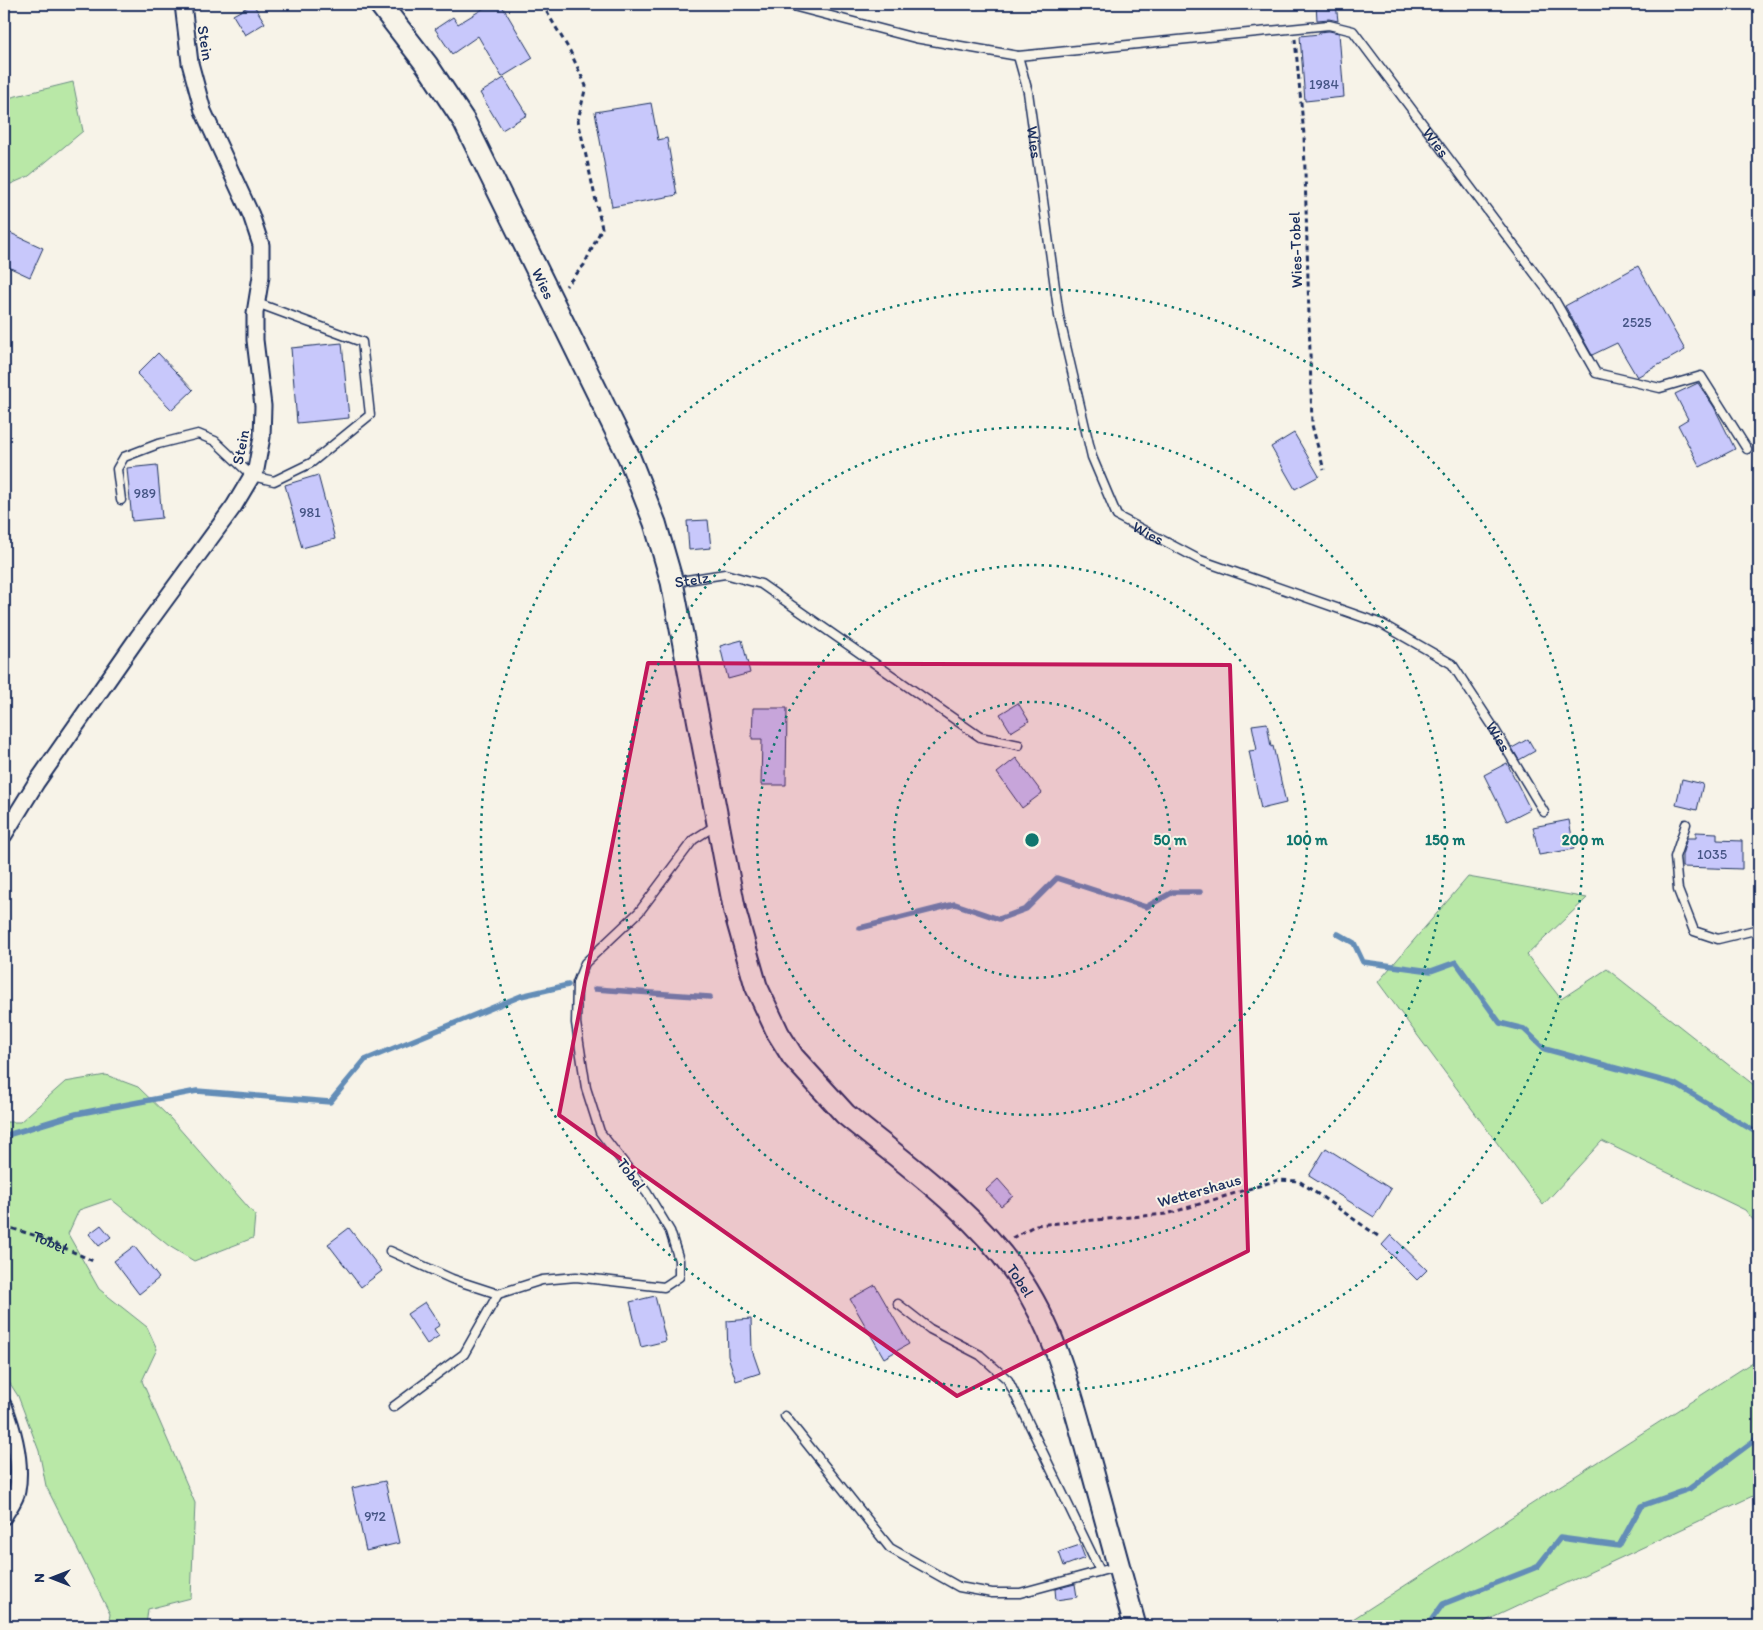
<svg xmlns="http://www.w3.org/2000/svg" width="1763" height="1630" font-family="Itim,sans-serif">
	<rect width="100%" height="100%" fill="#f7f3e8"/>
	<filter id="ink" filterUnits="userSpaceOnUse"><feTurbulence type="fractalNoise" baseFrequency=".02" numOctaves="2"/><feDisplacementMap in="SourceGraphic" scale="10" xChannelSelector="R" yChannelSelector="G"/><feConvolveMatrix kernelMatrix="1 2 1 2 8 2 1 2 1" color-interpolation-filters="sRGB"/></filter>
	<g filter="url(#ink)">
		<g fill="#b9e8a7" stroke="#6a8c82">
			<polygon points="73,82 83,131 29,176 4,187 4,99"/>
			<polygon points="1468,877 1587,898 1527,955 1561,999 1607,969 1759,1089 1759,1227 1745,1210 1602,1141 1543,1205 1378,982"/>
			<polygon points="106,1075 138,1087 170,1118 255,1215 253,1238 194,1261 169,1246 111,1199 79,1210 68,1234 99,1289 147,1327 157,1349 142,1381 195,1503 191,1598 148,1609 146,1626 108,1626 110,1614 46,1486 39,1451 18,1396 4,1374 4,1122 20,1122 65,1082"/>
			<polygon points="1759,1358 1759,1493 1475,1626 1342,1626"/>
		</g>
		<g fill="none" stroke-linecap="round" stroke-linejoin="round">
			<g stroke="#648db7" stroke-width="5.5">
				<polyline points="860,928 955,904 999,919 1026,909 1057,878 1146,907 1173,892 1200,892"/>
				<polyline points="1338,934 1354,943 1363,962 1431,971 1456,962 1500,1023 1524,1029 1545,1049 1675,1084 1759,1134"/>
				<polyline points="595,989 710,997"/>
				<polyline points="4,1136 76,1114 197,1091 330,1102 365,1060 521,996 568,985"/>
				<polyline points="1427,1626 1443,1604 1537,1567 1560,1538 1619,1546 1641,1506 1689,1489 1759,1437"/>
			</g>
		</g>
		<g fill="#c8c8fb" stroke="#1b2f5e">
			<polygon points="253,4 265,23 245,35 233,15"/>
			<polygon points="491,4 501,4 533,58 502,77 478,36 452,54 435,29 453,17 458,24"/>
			<polygon points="1316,4 1336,4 1338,21 1329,19 1317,20"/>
			<polygon points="1329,31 1339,33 1344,97 1305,101 1300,36 1319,34 1319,32"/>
			<polygon points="504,78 527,115 502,130 480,93"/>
			<polygon points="651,103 658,140 667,138 677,195 612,207 595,112"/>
			<polygon points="4,230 43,248 30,277 4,265"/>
			<polygon points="1638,266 1685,350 1637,377 1617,343 1592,355 1565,306"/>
			<polygon points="342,343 349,418 297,423 291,348"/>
			<polygon points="158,353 193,390 172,410 137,374"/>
			<polygon points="1698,383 1714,407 1735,449 1700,467 1678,425 1688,419 1675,394"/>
			<polygon points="1294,433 1319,476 1295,489 1271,447"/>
			<polygon points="157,465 162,518 132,521 127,468"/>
			<polygon points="318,475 335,539 302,548 285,485"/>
			<polygon points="708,520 711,548 689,550 687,521"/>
			<polygon points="742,640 750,673 728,679 720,646"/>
			<polygon points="1018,703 1029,721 1011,732 1000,714"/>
			<polygon points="753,708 787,708 786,785 761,785 762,739 752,739"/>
			<polygon points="1267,723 1271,747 1273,746 1286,803 1261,809 1249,751 1257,750 1252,725"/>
			<polygon points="1528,739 1535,751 1519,760 1512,748"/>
			<polygon points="1016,758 1042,793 1022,808 997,773"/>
			<polygon points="1507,763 1530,809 1507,821 1484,775"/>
			<polygon points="1682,779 1703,784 1697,810 1676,805"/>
			<polygon points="1569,820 1574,849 1539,855 1533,827"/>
			<polygon points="1696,832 1717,833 1717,840 1742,841 1742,869 1682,867 1682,855 1687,838 1696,838"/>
			<polygon points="1326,1148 1391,1189 1374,1217 1309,1176"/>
			<polygon points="998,1179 1013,1196 1001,1206 986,1190"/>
			<polygon points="101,1225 111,1237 99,1246 89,1234"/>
			<polygon points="349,1228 382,1271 361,1287 328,1244"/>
			<polygon points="1391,1235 1427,1270 1417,1280 1382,1245"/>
			<polygon points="134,1246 159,1278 139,1294 114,1261"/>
			<polygon points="875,1285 909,1344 884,1358 850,1299"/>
			<polygon points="655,1296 666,1341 641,1347 630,1302"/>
			<polygon points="425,1302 440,1325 434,1329 439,1336 427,1344 407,1314"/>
			<polygon points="751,1319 752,1350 760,1373 736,1381 728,1356 727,1321"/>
			<polygon points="385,1481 399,1543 366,1551 352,1488"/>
			<polygon points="1080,1545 1085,1558 1064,1566 1059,1552"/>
			<polygon points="1075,1584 1077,1597 1056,1600 1055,1589"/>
		</g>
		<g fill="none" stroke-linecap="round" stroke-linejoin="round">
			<defs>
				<g id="service">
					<path id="s2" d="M785,4l130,34 103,18 311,-31 24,6 201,268 42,74 64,15 41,-12 46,73"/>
					<path id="s3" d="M1018,56l10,36 31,224 33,141 25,59 83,44 182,64 70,40 40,61 52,87"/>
					<polyline points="121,500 117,469 124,457 158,444 198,434 215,441 252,476 274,481 311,463 370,415 362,342 257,303"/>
					<path id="s4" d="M674,582l51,-8 36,10 219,153 39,8"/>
					<polyline points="1686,824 1675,857 1678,890 1694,931 1718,939 1759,929"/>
					<polyline points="390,1251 452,1279 498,1294 542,1280 576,1277 664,1287 679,1277 679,1260 670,1231 647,1193 600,1132 586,1088 576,1023 577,983 585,963 639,912 693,840 710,829 717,828"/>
					<polyline points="898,1304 930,1329 980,1355 1008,1380 1100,1571"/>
					<polyline points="393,1407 464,1354 498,1294"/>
					<polyline points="785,1416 890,1548 959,1587 992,1593 1020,1593 1116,1567"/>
				</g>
				<g id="minor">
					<polyline points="4,835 36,783 138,637 234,506 256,469 262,437 263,406 255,340 255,313 261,276 261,245 251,215 203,111 190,63 183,4"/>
					<path d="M4,1406c10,26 18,57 13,85 -1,8 -9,18 -13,25"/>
				</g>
				<g id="secondary">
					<path id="s5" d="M380,4l47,61 37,56 165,336 26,66 17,59 63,330 21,74 22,47 15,24 52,57c60,50 126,95 171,159 40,56 56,125 74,189 15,55 30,110 45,164"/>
				</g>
			</defs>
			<use href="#service" stroke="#1b2f5e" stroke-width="11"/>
			<use href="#minor" stroke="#1b2f5e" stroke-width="19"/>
			<use href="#secondary" stroke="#1b2f5e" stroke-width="25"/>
			<g stroke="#1b2f5e" stroke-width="3" stroke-dasharray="5 4" stroke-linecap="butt">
				<polyline points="542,4 570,51 586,86 578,120 602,228 584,265 566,286"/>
				<polyline points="1295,39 1304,135 1312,425 1324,470"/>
				<path id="s1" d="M4,1226l39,12 52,24"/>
				<polyline points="1012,1238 1036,1225 1167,1214 1278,1180 1299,1181 1378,1236"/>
			</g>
			<use href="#service" stroke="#f7f3e8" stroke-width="8"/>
			<use href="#minor" stroke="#f7f3e8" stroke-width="15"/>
			<use href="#secondary" stroke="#f7f3e8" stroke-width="21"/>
		</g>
	</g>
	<path fill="#c2185b" fill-opacity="0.2" stroke="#c2185b" stroke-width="4" stroke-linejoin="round" d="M648,663l582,2 18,586 -291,145 -398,-281z"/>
	<g fill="none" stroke="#0f766e" stroke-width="2.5" stroke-dasharray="2.5 5">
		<circle cx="1032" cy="840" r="138"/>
		<circle cx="1032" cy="840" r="275"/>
		<circle cx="1032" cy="840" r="413"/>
		<circle cx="1032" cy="840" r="551"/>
	</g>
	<g text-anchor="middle" stroke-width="4" stroke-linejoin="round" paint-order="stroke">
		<g font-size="14" fill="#465585">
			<text x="1324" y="89">1984</text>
			<text x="1637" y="327">2525</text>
			<text x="145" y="498">989</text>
			<text x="310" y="517">981</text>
			<text x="1712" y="859">1035</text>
			<text x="375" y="1521">972</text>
		</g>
		<g font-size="16" fill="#1b2f5e" stroke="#f7f3e8">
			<text transform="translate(206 43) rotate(81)" y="6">Stein</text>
			<text dy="6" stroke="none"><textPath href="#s3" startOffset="88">Wies</textPath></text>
			<text dy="6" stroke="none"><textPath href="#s2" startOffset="715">Wies</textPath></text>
			<text transform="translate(1295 250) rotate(-92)" y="6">Wies-Tobel</text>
			<text dy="6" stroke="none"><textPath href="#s5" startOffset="325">Wies</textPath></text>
			<text transform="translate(240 447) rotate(-79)" y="6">Stein</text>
			<text dy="6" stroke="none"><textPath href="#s3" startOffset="508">Wies</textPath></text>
			<text dy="6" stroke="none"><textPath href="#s4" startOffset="18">Stelz</textPath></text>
			<text dy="6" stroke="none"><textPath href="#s3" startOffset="926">Wies</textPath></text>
			<text transform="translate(632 1174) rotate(53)" y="6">Tobel</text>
			<text transform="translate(1199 1190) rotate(-16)" y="6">Wettershaus</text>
			<text dy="6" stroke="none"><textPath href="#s1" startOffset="49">Tobel</textPath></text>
			<text dy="6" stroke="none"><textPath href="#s5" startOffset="1464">Tobel</textPath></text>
		</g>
	</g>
	<circle cx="1032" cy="840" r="8" fill="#0f766e" stroke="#f7f3e8" stroke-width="2.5"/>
	<g font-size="15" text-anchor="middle" font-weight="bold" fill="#0f766e" stroke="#f7f3e8" stroke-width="4" stroke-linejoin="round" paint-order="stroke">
		<text x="1170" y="845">50 m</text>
		<text x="1307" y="845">100 m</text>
		<text x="1445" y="845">150 m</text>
		<text x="1583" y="845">200 m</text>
	</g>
	<rect width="1763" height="1630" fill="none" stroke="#f7f3e8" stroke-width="20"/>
	<rect x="10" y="10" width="1743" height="1610" fill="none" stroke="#1b2f5e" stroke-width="2" filter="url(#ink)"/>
	<g transform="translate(52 1578) rotate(270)" stroke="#f7f3e8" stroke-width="4" paint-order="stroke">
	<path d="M0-4L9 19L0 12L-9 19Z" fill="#1b2f5e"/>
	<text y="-8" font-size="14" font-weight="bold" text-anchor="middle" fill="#1b2f5e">N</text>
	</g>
</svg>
